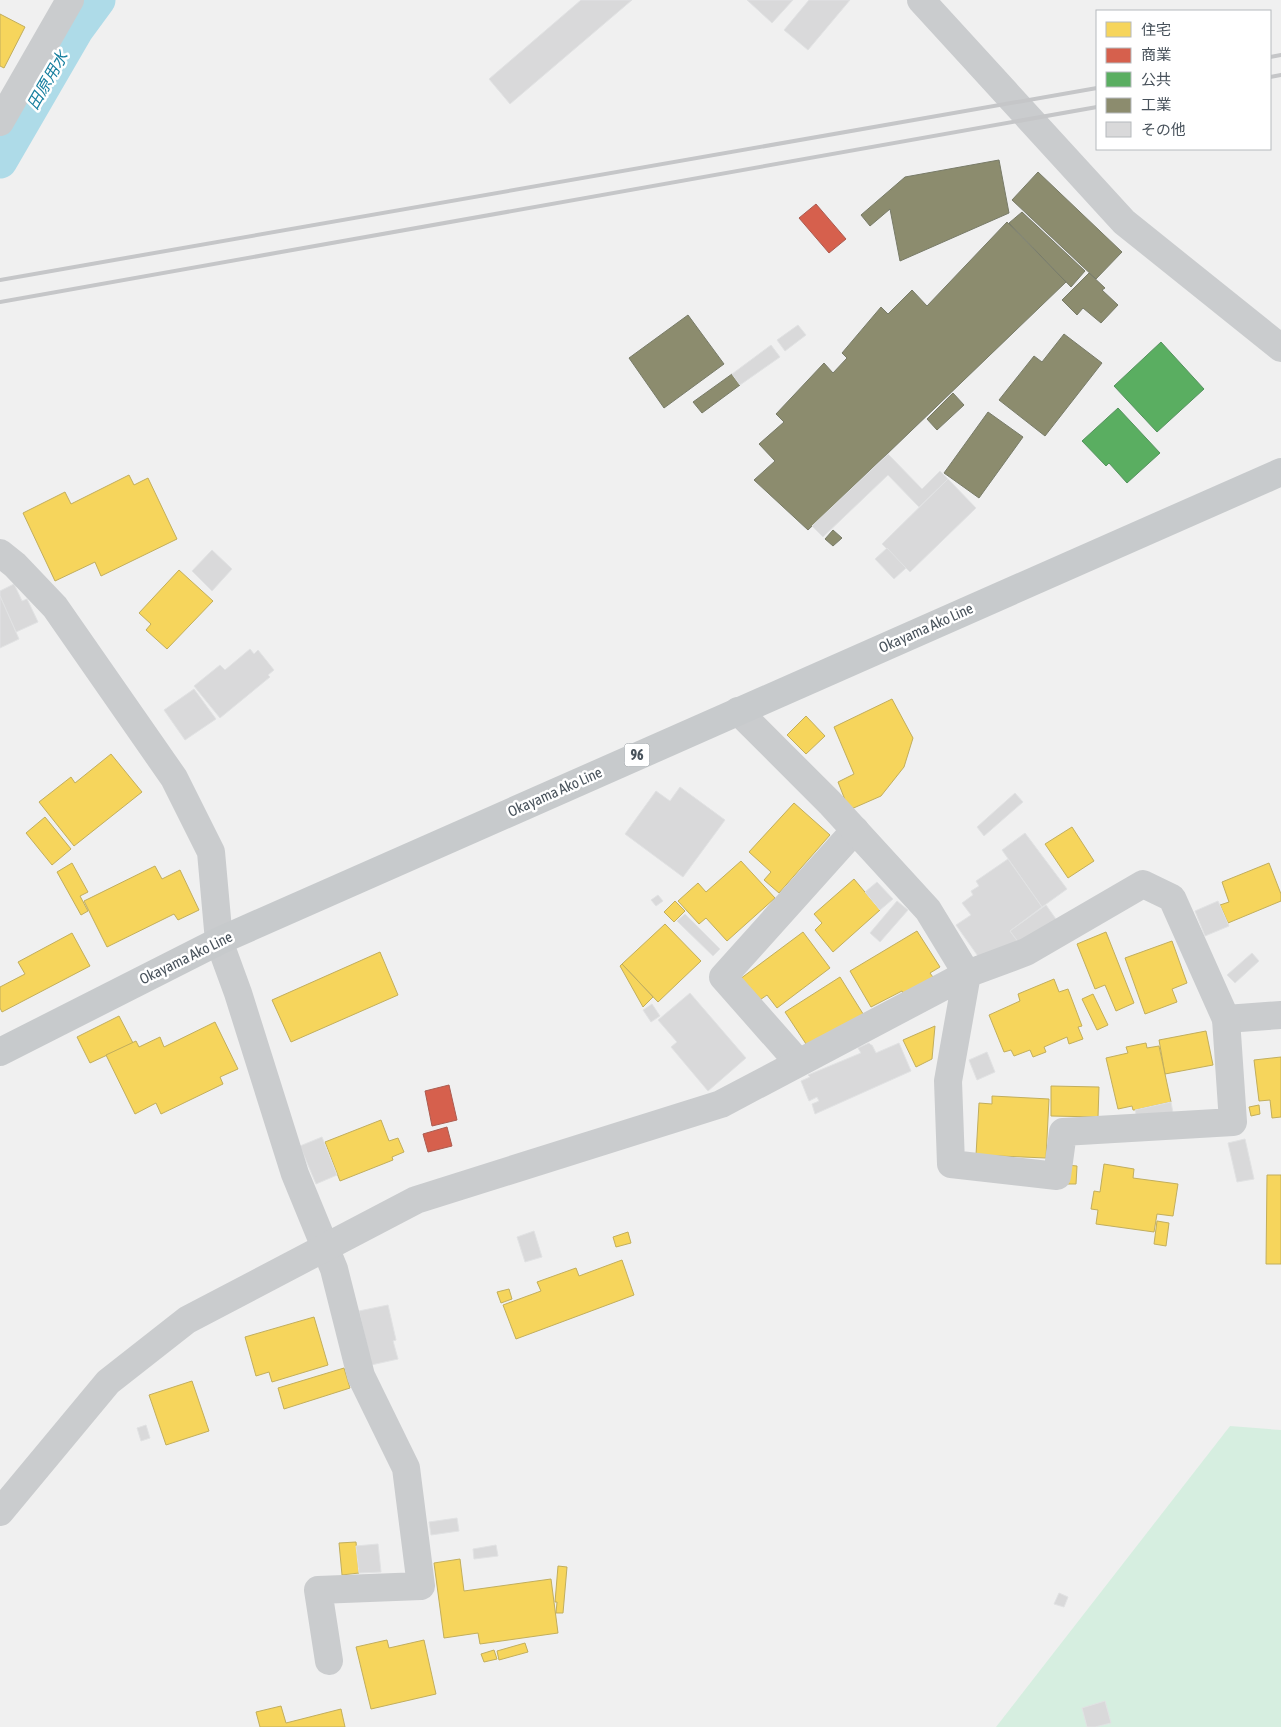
<svg xmlns="http://www.w3.org/2000/svg" width="1281" height="1727" font-family="'Asap Condensed','Noto Sans JP',sans-serif">
	<rect width="100%" height="100%" fill="#f0f0f0"/>
	<polygon fill="#d6eee0" points="1230,1426 1281,1430 1281,1727 996,1727"/>
	<g fill="#f6d55c" stroke="#c2ae5c">
		<polygon points="0,14 25,27 4,68 0,66"/>
		<polygon points="129,475 134,485 148,478 177,539 101,576 95,562 55,581 23,513 65,492 71,504"/>
		<polygon points="179,570 213,601 167,649 146,630 151,624 139,613"/>
		<polygon points="892,699 913,738 904,767 881,796 849,810 838,782 854,774 834,727"/>
		<polygon points="806,716 825,736 806,754 787,735"/>
		<polygon points="111,754 142,792 74,846 39,802 71,777 75,783"/>
		<polygon points="794,803 830,835 779,893 764,880 771,872 749,852"/>
		<polygon points="45,817 71,849 52,865 26,833"/>
		<polygon points="1072,827 1094,861 1068,878 1045,844"/>
		<polygon points="741,861 775,898 727,941 706,918 699,924 678,901 698,883 706,892"/>
		<polygon points="72,863 88,892 80,896 88,911 81,915 57,872"/>
		<polygon points="1269,863 1281,894 1281,901 1228,923 1220,905 1229,902 1222,882"/>
		<polygon points="155,866 162,879 180,870 199,910 178,920 174,914 107,947 84,901"/>
		<polygon points="854,879 880,910 833,952 815,930 822,923 814,914"/>
		<polygon points="675,901 685,911 674,922 664,912"/>
		<polygon points="665,924 701,961 658,1002 622,964"/>
		<polygon points="917,931 940,967 930,973 935,980 905,997 902,991 871,1007 850,971"/>
		<polygon points="803,932 830,968 777,1008 767,995 757,1002 740,979"/>
		<polygon points="1106,932 1134,1003 1116,1011 1105,985 1095,989 1077,944"/>
		<polygon points="72,933 90,966 2,1012 0,1008 0,987 25,974 18,962"/>
		<polygon points="1172,941 1187,983 1172,989 1177,1002 1145,1014 1125,958"/>
		<polygon points="380,952 398,995 291,1042 272,1000"/>
		<polygon points="622,964 653,997 643,1007 620,966"/>
		<polygon points="840,977 865,1017 810,1050 785,1012"/>
		<polygon points="1054,979 1059,992 1068,989 1082,1026 1078,1027 1083,1039 1069,1044 1067,1037 1044,1047 1046,1052 1033,1057 1030,1050 1014,1056 1011,1050 1004,1052 989,1015 1020,1001 1018,994"/>
		<polygon points="1093,994 1108,1025 1097,1030 1082,999"/>
		<polygon points="119,1016 133,1043 90,1063 77,1037"/>
		<polygon points="215,1022 238,1069 220,1077 223,1084 161,1114 156,1103 135,1114 106,1055 136,1041 139,1047 160,1037 164,1047"/>
		<polygon points="935,1026 932,1059 916,1067 903,1040"/>
		<polygon points="1206,1031 1213,1065 1165,1074 1159,1040"/>
		<polygon points="1146,1043 1147,1048 1159,1046 1171,1102 1135,1110 1133,1110 1132,1106 1118,1109 1106,1058 1128,1053 1126,1047"/>
		<polygon points="1281,1057 1281,1117 1272,1118 1270,1100 1259,1101 1254,1060"/>
		<polygon points="1051,1086 1099,1087 1098,1117 1051,1116"/>
		<polygon points="992,1096 1049,1099 1046,1158 976,1155 979,1103 992,1104"/>
		<polygon points="1259,1105 1260,1114 1251,1116 1249,1107"/>
		<polygon points="381,1120 389,1141 398,1138 404,1152 392,1157 393,1160 340,1181 325,1142"/>
		<polygon points="1104,1164 1134,1169 1133,1178 1178,1184 1173,1216 1157,1214 1154,1232 1096,1224 1098,1210 1091,1209 1094,1191 1100,1192"/>
		<polygon points="1067,1165 1077,1166 1076,1184 1065,1184"/>
		<polygon points="1267,1175 1281,1175 1281,1264 1266,1264"/>
		<polygon points="1157,1221 1169,1223 1166,1246 1154,1244"/>
		<polygon points="628,1232 631,1243 616,1247 613,1237"/>
		<polygon points="622,1260 634,1295 516,1339 503,1305 541,1291 537,1282 576,1268 579,1276"/>
		<polygon points="509,1289 512,1299 501,1303 497,1292"/>
		<polygon points="314,1317 328,1365 272,1382 269,1372 256,1376 245,1337"/>
		<polygon points="344,1368 350,1388 284,1409 278,1388"/>
		<polygon points="192,1381 209,1431 166,1445 149,1395"/>
		<polygon points="356,1542 359,1573 342,1575 339,1543"/>
		<polygon points="460,1559 464,1591 551,1579 558,1633 480,1644 478,1633 444,1638 434,1563"/>
		<polygon points="558,1566 567,1567 563,1613 556,1613 557,1602 555,1602"/>
		<polygon points="387,1640 389,1648 424,1640 436,1694 371,1709 356,1647"/>
		<polygon points="525,1643 528,1652 499,1660 497,1651"/>
		<polygon points="494,1650 497,1659 484,1662 481,1654"/>
		<polygon points="281,1706 286,1723 341,1709 345,1727 260,1727 256,1712"/>
	</g>
	<g fill="#d6604d" stroke="#ab5c51">
		<polygon points="816,204 846,239 829,253 799,218"/>
		<polygon points="449,1085 457,1120 432,1126 425,1091"/>
		<polygon points="447,1127 452,1146 428,1152 423,1134"/>
	</g>
	<g fill="#5aae61" stroke="#55925f">
		<polygon points="1161,342 1204,389 1157,432 1114,386"/>
		<polygon points="1118,408 1160,453 1127,483 1109,463 1106,466 1082,441"/>
	</g>
	<g fill="#8c8c6e" stroke="#787b68">
		<polygon points="999,160 1009,213 900,261 890,209 870,226 861,215 905,177"/>
		<polygon points="1038,172 1122,252 1096,279 1012,200"/>
		<polygon points="1022,212 1085,271 1071,287 1009,223"/>
		<polygon points="1007,222 1066,282 808,530 754,480 775,461 759,444 784,422 776,414 824,363 833,373 847,358 842,353 881,307 888,314 912,290 927,306"/>
		<polygon points="1089,273 1105,288 1102,290 1118,305 1101,323 1083,308 1077,315 1062,300"/>
		<polygon points="688,315 724,364 664,408 629,358"/>
		<polygon points="1064,334 1102,363 1045,436 999,400 1034,356 1042,362"/>
		<polygon points="732,374 740,385 702,413 693,402"/>
		<polygon points="953,393 964,405 937,430 927,419"/>
		<polygon points="988,412 1023,437 979,498 944,473"/>
		<polygon points="833,530 842,538 833,546 825,539"/>
	</g>
	<g fill="none" stroke-linecap="round" stroke-linejoin="round">
		<polyline stroke="#aedbe8" stroke-width="35" points="0,161 76,30 98,0"/>
	</g>
	<g fill="#d9d9da" stroke="#e1e2e3">
		<polygon points="581,0 632,0 510,104 489,79"/>
		<polygon points="747,0 793,0 772,23"/>
		<polygon points="809,0 850,0 808,50 784,30"/>
		<polygon points="798,325 806,335 785,351 777,340"/>
		<polygon points="771,345 780,357 740,385 732,374"/>
		<polygon points="888,454 922,489 940,471 948,479 919,507 888,475 823,537 812,526"/>
		<polygon points="948,479 976,508 910,572 882,544"/>
		<polygon points="887,548 906,568 894,579 875,559"/>
		<polygon points="212,550 232,569 212,591 192,571"/>
		<polygon points="14,584 22,601 27,599 38,622 16,632 0,596 0,591"/>
		<polygon points="0,596 19,639 0,648"/>
		<polygon points="250,649 254,654 258,650 274,670 268,675 270,677 220,718 194,686 220,665 225,670"/>
		<polygon points="194,689 216,719 185,740 164,710"/>
		<polygon points="680,787 725,820 683,877 625,834 656,791 670,801"/>
		<polygon points="1015,793 1023,802 984,836 977,827"/>
		<polygon points="1025,833 1067,889 1042,907 1002,850"/>
		<polygon points="1008,859 1042,907 1010,931 1019,943 980,959 956,925 971,915 962,903 973,895 971,891 979,886 976,881"/>
		<polygon points="877,882 893,899 880,910 865,892"/>
		<polygon points="658,895 663,901 656,906 651,900"/>
		<polygon points="897,901 908,910 880,942 870,933"/>
		<polygon points="1218,901 1229,926 1205,936 1195,911"/>
		<polygon points="1046,905 1058,922 1019,943 1010,931"/>
		<polygon points="685,914 720,949 713,956 677,921"/>
		<polygon points="1252,953 1259,961 1235,983 1227,975"/>
		<polygon points="690,993 746,1058 708,1091 671,1047 677,1042 658,1020"/>
		<polygon points="652,1004 660,1016 651,1022 643,1010"/>
		<polygon points="869,1043 871,1045 872,1045 876,1053 899,1043 911,1071 815,1114 812,1104 819,1101 817,1097 809,1101 801,1081 810,1077 808,1075 861,1053 858,1048"/>
		<polygon points="987,1052 995,1072 977,1080 969,1060"/>
		<polygon points="1171,1102 1173,1113 1138,1121 1135,1110"/>
		<polygon points="322,1137 337,1175 316,1184 300,1146"/>
		<polygon points="1245,1139 1254,1179 1237,1182 1228,1143"/>
		<polygon points="534,1231 542,1257 525,1262 517,1237"/>
		<polygon points="388,1305 396,1340 393,1341 398,1359 371,1365 359,1311"/>
		<polygon points="146,1425 150,1438 141,1441 137,1428"/>
		<polygon points="457,1518 459,1531 431,1535 429,1522"/>
		<polygon points="378,1544 381,1572 359,1573 356,1546"/>
		<polygon points="496,1545 498,1556 474,1559 473,1549"/>
		<polygon points="1059,1593 1068,1597 1064,1607 1054,1604"/>
		<polygon points="1105,1701 1111,1723 1095,1727 1087,1727 1082,1708"/>
	</g>
	<g fill="none" stroke-linecap="round" stroke-linejoin="round">
		<g stroke="#caccce" stroke-width="28">
			<polyline points="921,0 1124,222 1281,348"/>
			<polyline points="0,122 70,0"/>
			<polyline points="0,553 15,565 55,607 174,778 211,852 219,941 238,993 295,1174 334,1269 361,1376 406,1468 421,1586 318,1590 329,1661"/>
			<polyline points="1226,1019 1281,1015"/>
			<polyline points="798,1062 723,977 855,830"/>
			<polyline points="0,1512 108,1382 187,1320 416,1200 721,1104 967,974 1026,952 1143,884 1172,898 1226,1019 1233,1122 1063,1132 1057,1176 951,1164 948,1081 967,974 928,910 830,803 738,711"/>
		</g>
		<polyline stroke="#c7cacc" stroke-width="28" points="0,1052 219,941 1281,472"/>
		<g stroke="#c5c6c8" stroke-width="4">
			<polyline points="1270,57 1281,55"/>
			<polyline points="1270,77 1281,75"/>
			<polyline points="0,280 1097,88"/>
			<polyline points="0,302 1097,107"/>
		</g>
	</g>
	<g text-anchor="middle" stroke-width="5" stroke-linejoin="round" paint-order="stroke">
		<rect fill="#fff" stroke="#7f868c" stroke-width="1" x="624.5" y="743.5" width="25" height="23" rx="4"/>
		<g font-size="14" font-weight="bold" fill="#48525b">
			<text x="637" y="760">96</text>
		</g>
		<g font-size="15" fill="#48525b" stroke="#fff">
			<text transform="translate(926 628) rotate(-24)" y="5">Okayama Ako Line</text>
			<text transform="translate(555 792) rotate(-24)" y="5">Okayama Ako Line</text>
			<text transform="translate(186 958) rotate(-26)" y="5">Okayama Ako Line</text>
		</g>
		<g font-size="16" font-style="italic" fill="#177f9f" stroke="#fff">
			<text transform="translate(47 80) rotate(-60)" y="6">田原用水</text>
		</g>
	</g>
	<rect x="1096" y="10" width="175" height="140" fill="#ffffff" stroke="#b6babd"/>
	<rect x="1106" y="22" width="25" height="15" fill="#f6d55c" stroke="#b6babd"/>
	<text x="1141" y="35" font-size="15" fill="#48525b">住宅</text>
	<rect x="1106" y="48" width="25" height="15" fill="#d6604d" stroke="#b6babd"/>
	<text x="1141" y="60" font-size="15" fill="#48525b">商業</text>
	<rect x="1106" y="72" width="25" height="15" fill="#5aae61" stroke="#b6babd"/>
	<text x="1141" y="85" font-size="15" fill="#48525b">公共</text>
	<rect x="1106" y="98" width="25" height="15" fill="#8c8c6e" stroke="#b6babd"/>
	<text x="1141" y="110" font-size="15" fill="#48525b">工業</text>
	<rect x="1106" y="122" width="25" height="15" fill="#d9d9da" stroke="#b6babd"/>
	<text x="1141" y="135" font-size="15" fill="#48525b">その他</text>
</svg>
